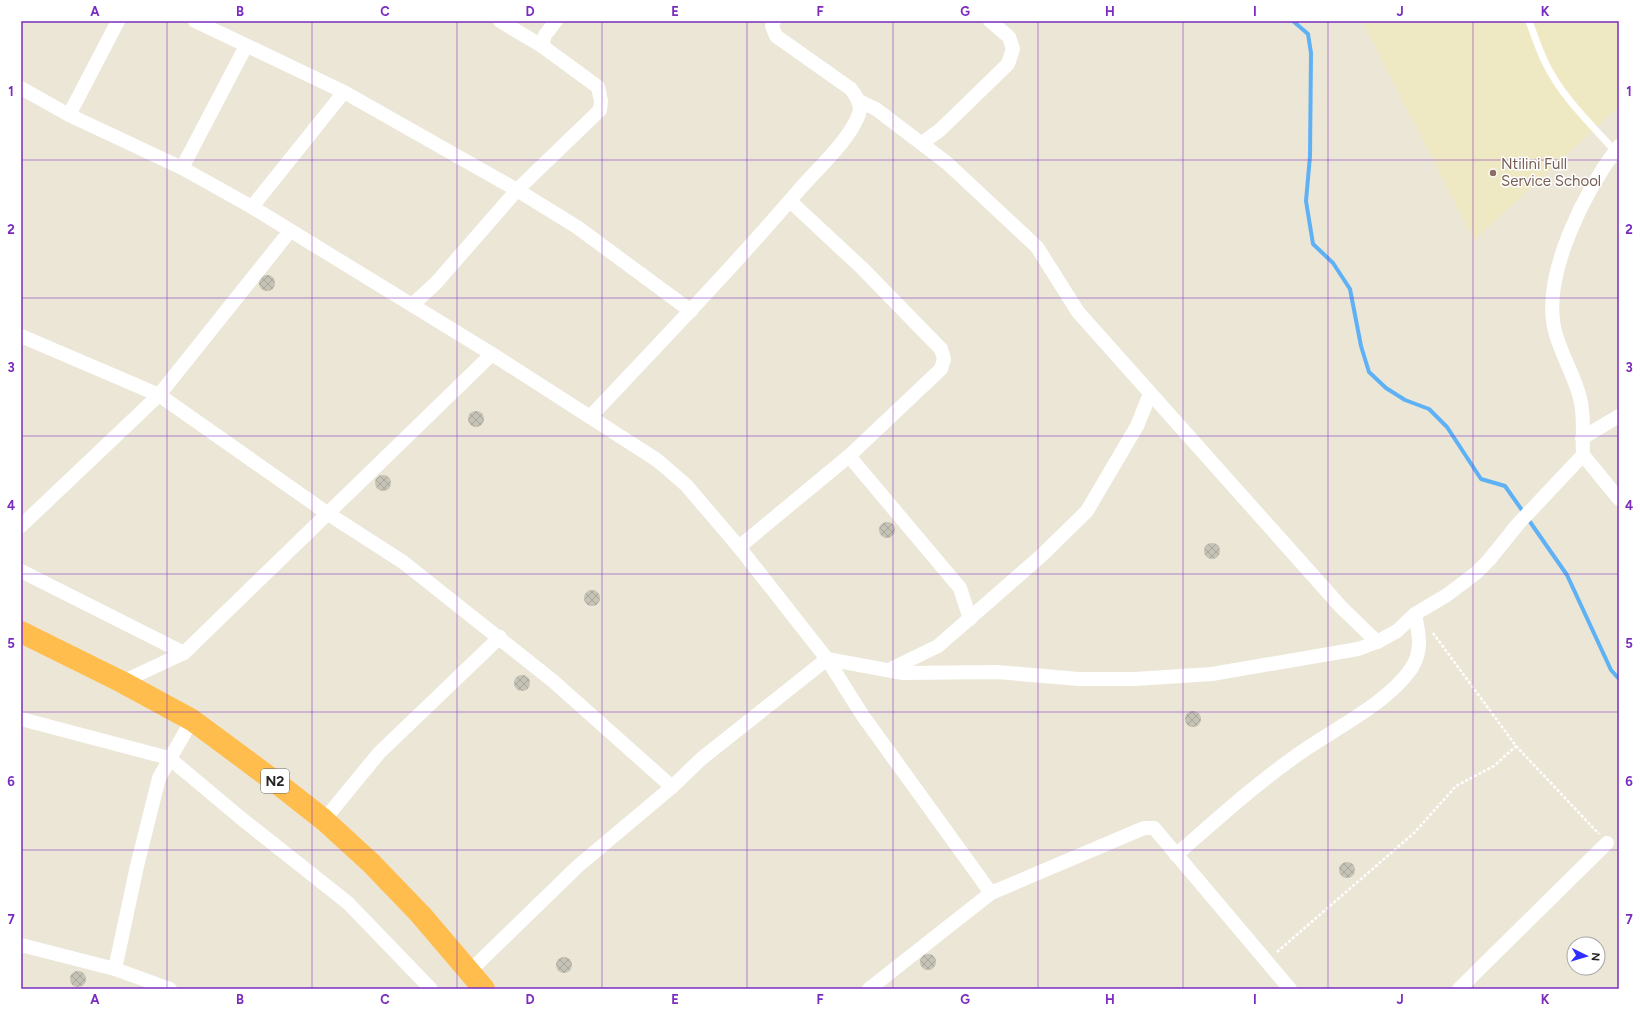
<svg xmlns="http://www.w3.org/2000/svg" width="1640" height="1010" font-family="Figtree,sans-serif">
	<defs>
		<pattern id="building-cross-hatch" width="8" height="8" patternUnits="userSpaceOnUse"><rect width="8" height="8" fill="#c5c2b6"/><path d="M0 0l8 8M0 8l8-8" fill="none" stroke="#a9a79c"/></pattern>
	</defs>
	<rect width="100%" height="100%" fill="#ebe6d6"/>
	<polygon fill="#efe9c3" points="1362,21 1617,21 1619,25 1619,106 1474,240"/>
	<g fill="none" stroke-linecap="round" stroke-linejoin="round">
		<g stroke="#5fb1f6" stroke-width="4">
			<polyline points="1293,21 1308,34 1311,53 1310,156 1306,201 1313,244 1333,263 1350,289 1361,346 1369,372 1386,388 1405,400 1429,409 1447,427 1481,479 1505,486 1524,513"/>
			<polyline points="1528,519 1567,575 1611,670 1619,679"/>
		</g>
	</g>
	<g fill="url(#building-cross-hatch)">
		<circle cx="267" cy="283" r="8"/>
		<circle cx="476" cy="419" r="8"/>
		<circle cx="383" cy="483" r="8"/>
		<circle cx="887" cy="530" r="8"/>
		<circle cx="1212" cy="551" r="8"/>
		<circle cx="592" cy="598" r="8"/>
		<circle cx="522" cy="683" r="8"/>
		<circle cx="1193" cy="719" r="8"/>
		<circle cx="1347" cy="870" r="8"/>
		<circle cx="928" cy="962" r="8"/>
		<circle cx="564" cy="965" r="8"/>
		<circle cx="78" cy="979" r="8"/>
	</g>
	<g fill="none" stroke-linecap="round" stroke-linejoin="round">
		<g stroke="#fff" stroke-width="2.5" stroke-dasharray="3 2" stroke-linecap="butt">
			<polyline points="1433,633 1516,746 1599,834"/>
			<polyline points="1277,952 1415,832 1456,786 1494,766 1516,746"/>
		</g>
		<path stroke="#fff" stroke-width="7" d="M1529,21c5,14 10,29 17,43 16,33 45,60 69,87"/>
		<g stroke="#fff" stroke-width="14">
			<polyline points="195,21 344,92 517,190 577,227 691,311"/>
			<polyline points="500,21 542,46"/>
			<polyline points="21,88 69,115 182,168 252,207 492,354 657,460 686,485 739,547 827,659 863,716 991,893 869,989"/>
			<polyline points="859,101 876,109 947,163 1037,247 1078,312 1341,607 1377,642"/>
			<polyline points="69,115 118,21"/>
			<polyline points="922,143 940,130 1008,64 1013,49 1009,37 990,21"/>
			<polyline points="182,168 246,46"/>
			<polyline points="252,207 344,92"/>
			<polyline points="413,304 436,283 517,190 600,110 601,101 598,87 542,46 545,35 556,21"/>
			<polyline points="21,336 159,395 327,513 403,562 553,681 672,787"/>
			<path d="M590,417c71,-75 142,-149 209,-227 19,-22 50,-49 60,-76 3,-10 -3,-18 -8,-25l-75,-53 -4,-10 2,-5"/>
			<polyline points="1582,438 1619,416"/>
			<polyline points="1583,455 1619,499"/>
			<polyline points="849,456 960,588 970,619"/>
			<polyline points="21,526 159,395 290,231"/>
			<polyline points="739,547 849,456 941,369 944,359 941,349 862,268 790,201"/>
			<polyline points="21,571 184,653"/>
			<polyline points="889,670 938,646 1041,556 1087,511 1137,426 1150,394"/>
			<polyline points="122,682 184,653 492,354"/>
			<polyline points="21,719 169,758 242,819 348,903 431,989"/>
			<polyline points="324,820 379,753 500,637"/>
			<path d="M1176,855c38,-33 76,-68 117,-97 36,-27 92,-52 118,-89 12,-18 8,-35 4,-55"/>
			<polyline points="991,893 1144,828 1154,828 1290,989"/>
			<polyline points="21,945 115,969 170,989"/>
			<polyline points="115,969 137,866 159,778 192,720"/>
			<path d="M470,971l108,-105 94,-79 29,-28 126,-100 76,14 94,-1 82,7h56l77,-5 146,-25 19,-7 20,-11 18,-17 32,-19 29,-22 13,-13 29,-36 65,-69c-1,-19 2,-39 -3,-57 -6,-25 -21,-46 -26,-71 -11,-55 32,-138 65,-181"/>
			<polyline points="1459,989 1607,843"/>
		</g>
		<polyline stroke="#ffbd4d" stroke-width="22" points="21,632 122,682 192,720 277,783 324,820 371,863 421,915 484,989"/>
	</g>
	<path fill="none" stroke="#7b2cbf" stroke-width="1" stroke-opacity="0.55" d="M167,21v968M312,21v968M457,21v968M602,21v968M747,21v968M893,21v968M1038,21v968M1183,21v968M1328,21v968M1473,21v968M21,160h1598M21,298h1598M21,436h1598M21,574h1598M21,712h1598M21,850h1598"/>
	<circle fill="#8d6e63" stroke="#fff" stroke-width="1.5" cx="1493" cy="173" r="4"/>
	<g text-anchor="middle" stroke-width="3" stroke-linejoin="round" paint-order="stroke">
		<rect fill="#fff" stroke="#676767" stroke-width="1" x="261" y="769" width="28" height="24" rx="3"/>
		<g font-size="14" font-weight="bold" fill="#262626">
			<text x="275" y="786">N2</text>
		</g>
		<g font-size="15" fill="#785e54" stroke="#fff" text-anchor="start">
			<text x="1501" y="169">Ntilini Full<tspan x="1501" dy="17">Service School</tspan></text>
		</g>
	</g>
	<rect width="1640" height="1010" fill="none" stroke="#ffffff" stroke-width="44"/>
	<g transform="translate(1586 956) rotate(95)"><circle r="19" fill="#ffffff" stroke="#a8a8a8"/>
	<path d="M0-3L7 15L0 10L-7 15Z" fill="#312fff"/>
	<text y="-6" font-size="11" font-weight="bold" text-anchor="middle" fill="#262626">N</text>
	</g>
	<rect x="22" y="22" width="1596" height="966" fill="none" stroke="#7b2cbf" stroke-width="1.5"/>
	<g font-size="13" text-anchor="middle" font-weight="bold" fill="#7b2cbf">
		<text x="95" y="16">A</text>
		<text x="240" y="16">B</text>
		<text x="385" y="16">C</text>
		<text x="530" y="16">D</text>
		<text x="675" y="16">E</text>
		<text x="820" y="16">F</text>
		<text x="965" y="16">G</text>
		<text x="1110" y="16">H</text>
		<text x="1255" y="16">I</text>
		<text x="1400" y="16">J</text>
		<text x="1545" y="16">K</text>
		<text x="11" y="96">1</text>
		<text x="1629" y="96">1</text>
		<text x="11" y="234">2</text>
		<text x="1629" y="234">2</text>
		<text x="11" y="372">3</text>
		<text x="1629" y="372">3</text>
		<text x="11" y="510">4</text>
		<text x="1629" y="510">4</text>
		<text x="11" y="648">5</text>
		<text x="1629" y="648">5</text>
		<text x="11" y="786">6</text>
		<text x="1629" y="786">6</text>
		<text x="11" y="924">7</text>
		<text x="1629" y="924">7</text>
		<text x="95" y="1004">A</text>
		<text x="240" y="1004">B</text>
		<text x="385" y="1004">C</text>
		<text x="530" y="1004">D</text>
		<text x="675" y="1004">E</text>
		<text x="820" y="1004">F</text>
		<text x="965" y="1004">G</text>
		<text x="1110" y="1004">H</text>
		<text x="1255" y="1004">I</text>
		<text x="1400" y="1004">J</text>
		<text x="1545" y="1004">K</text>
	</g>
</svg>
